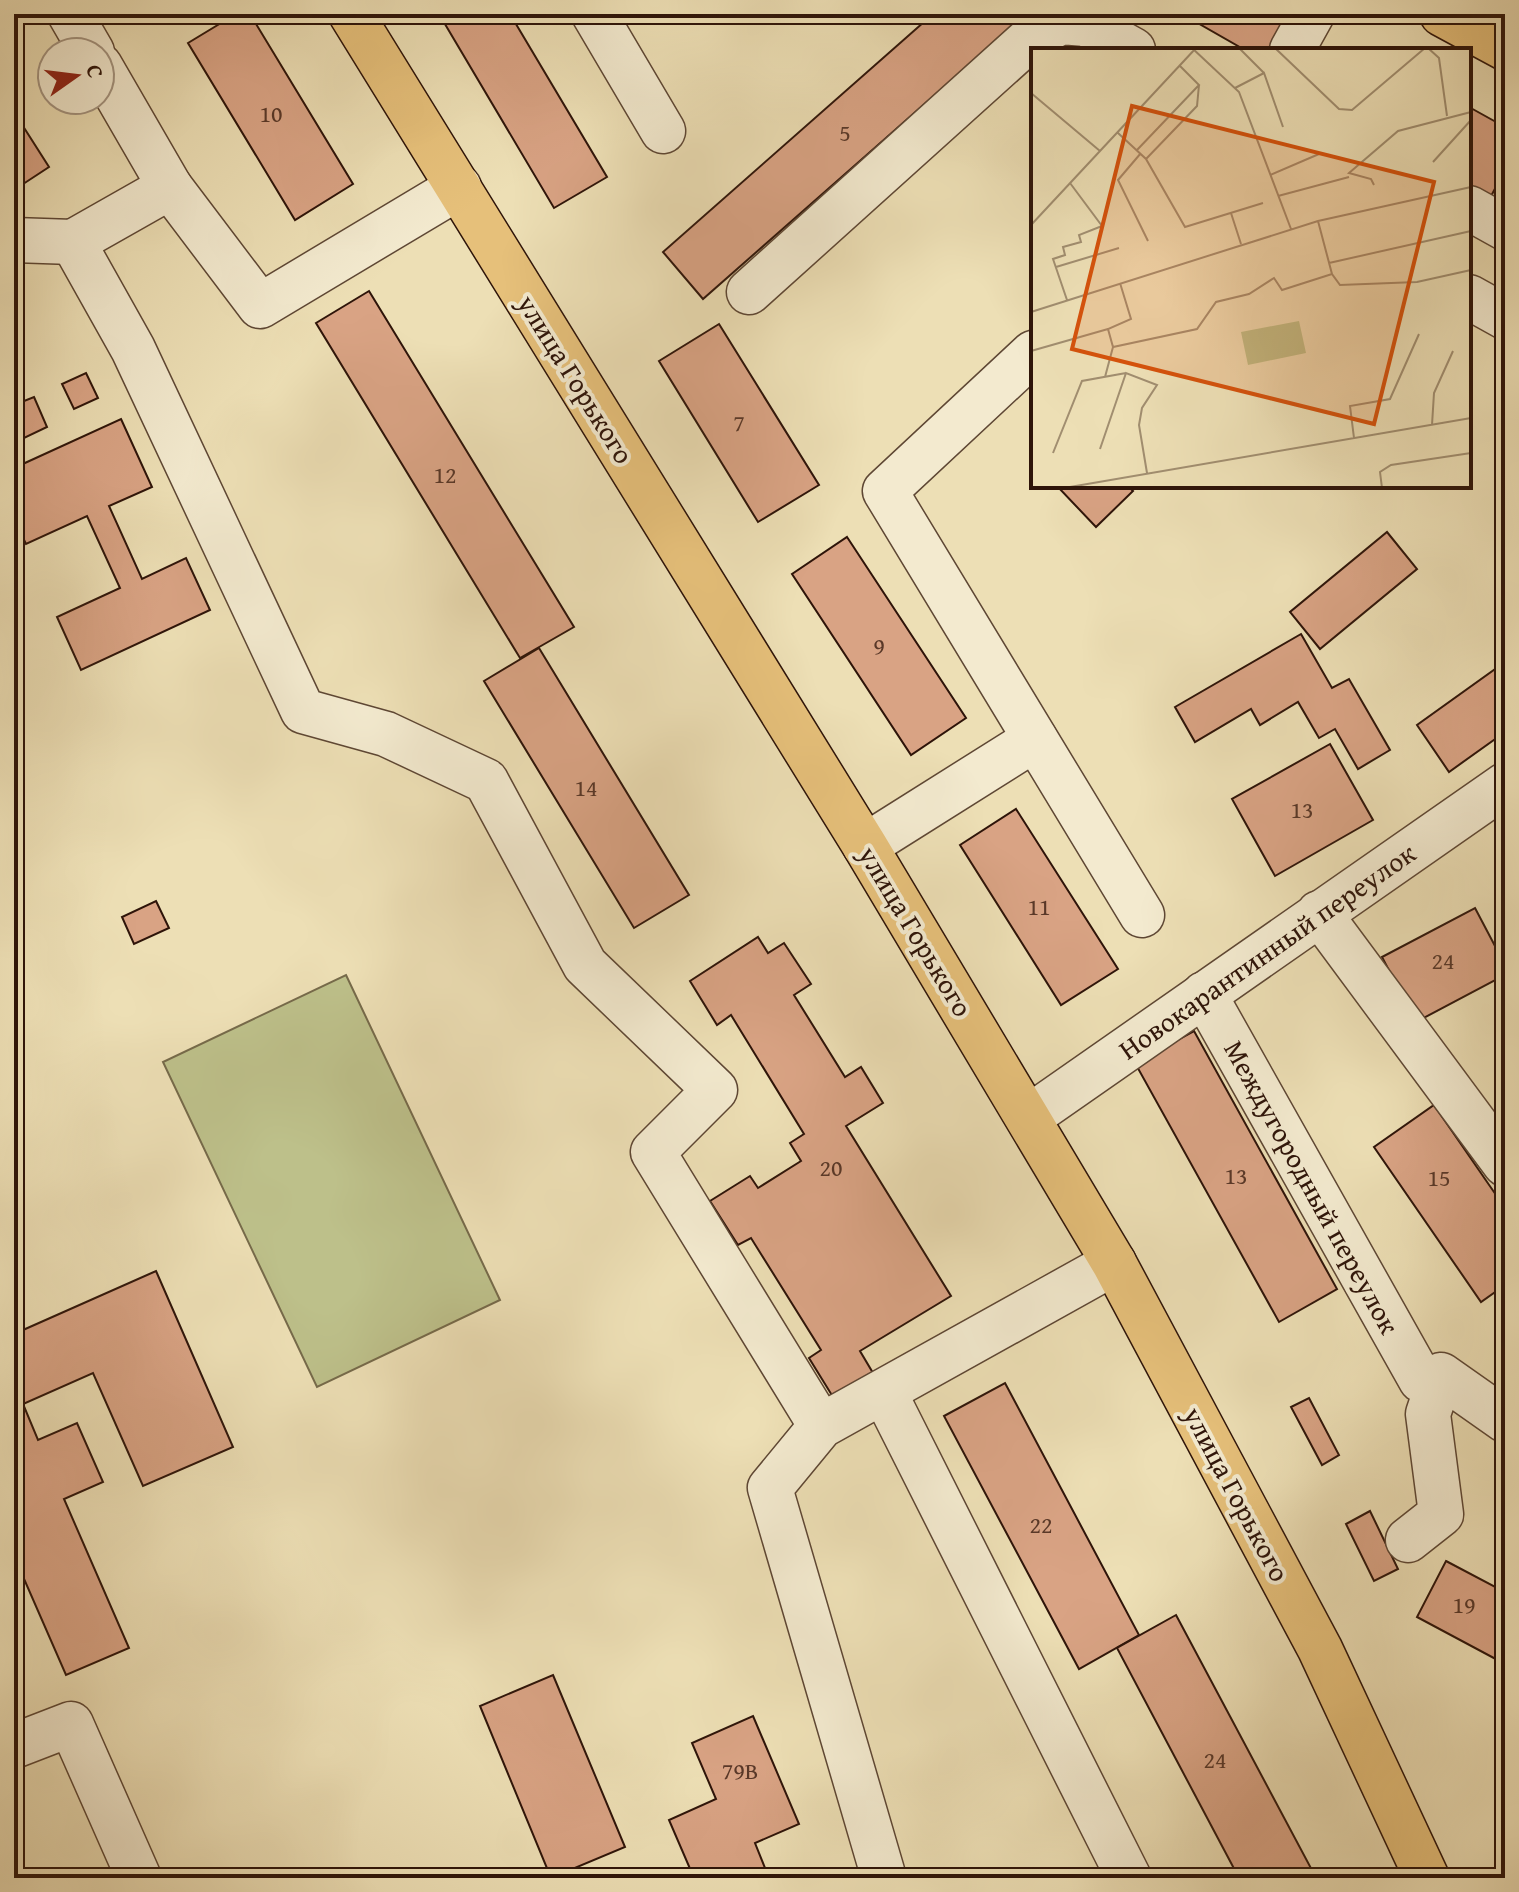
<svg xmlns="http://www.w3.org/2000/svg" width="1519" height="1892" font-family="'Gentium Book Plus',serif">
	<rect width="100%" height="100%" fill="#eddfb5"/>
	<filter id="stains"><feTurbulence type="fractalNoise" baseFrequency=".0025" numOctaves="4"/><feColorMatrix values="0 0 0 0 .2 0 0 0 0 .09 0 0 0 0 .02 0 0 0 .5 -.17"/></filter>
	<radialGradient id="worn" r=".72"><stop offset=".6" stop-color="#630" stop-opacity="0"/><stop offset="1" stop-color="#630" stop-opacity=".3"/></radialGradient>
	<polygon fill="#bdc08a" stroke="#766a4a" stroke-width="2" points="346,975 500,1300 317,1387 163,1062"/>
	<g fill="#d9a384" stroke="#2e1409" stroke-width="2">
		<polygon points="236,14 250,14 353,184 295,220 188,43"/>
		<polygon points="439,14 510,14 607,177 554,208"/>
		<polygon points="933,14 1027,14 703,299 663,252"/>
		<polygon points="1182,14 1289,14 1269,50 1245,50"/>
		<polygon points="1469,107 1505,127 1505,170 1490,198 1469,186"/>
		<polygon points="14,112 49,167 14,190"/>
		<polygon points="369,291 574,627 520,658 316,323"/>
		<polygon points="719,324 819,485 758,522 659,361"/>
		<polygon points="86,373 98,398 74,409 62,384"/>
		<polygon points="34,397 47,427 22,439 14,422 14,405"/>
		<polygon points="121,419 152,487 109,506 142,579 186,558 210,610 81,670 57,617 120,588 87,516 26,544 14,519 14,468"/>
		<polygon points="1057,486 1128,486 1133,491 1096,527"/>
		<polygon points="1387,532 1417,569 1320,649 1290,612"/>
		<polygon points="847,537 966,718 911,755 792,574"/>
		<polygon points="1301,634 1332,688 1349,679 1390,750 1358,769 1335,729 1319,738 1298,702 1260,725 1251,709 1195,742 1175,707"/>
		<polygon points="539,648 689,895 634,928 484,681"/>
		<polygon points="1505,662 1505,732 1449,772 1417,725"/>
		<polygon points="1330,744 1373,820 1275,876 1232,799"/>
		<polygon points="1016,809 1118,969 1061,1005 960,845"/>
		<polygon points="156,901 169,928 134,944 122,917"/>
		<polygon points="1475,908 1505,965 1505,975 1416,1022 1382,957"/>
		<polygon points="758,937 768,953 784,943 811,984 794,995 845,1077 861,1067 883,1103 846,1126 951,1296 860,1351 873,1373 833,1397 809,1358 821,1350 751,1238 738,1245 710,1201 750,1176 758,1188 801,1161 790,1143 804,1134 731,1015 717,1025 690,981"/>
		<polygon points="1194,1031 1337,1289 1279,1322 1135,1063"/>
		<polygon points="1434,1105 1505,1208 1505,1285 1481,1302 1374,1147"/>
		<polygon points="156,1271 233,1447 143,1486 93,1373 23,1404 38,1440 77,1423 103,1482 64,1499 129,1648 66,1675 14,1556 14,1334"/>
		<polygon points="1005,1383 1139,1635 1079,1669 944,1416"/>
		<polygon points="1309,1398 1339,1455 1322,1465 1291,1407"/>
		<polygon points="1370,1511 1398,1569 1374,1581 1346,1524"/>
		<polygon points="1446,1561 1505,1592 1505,1664 1417,1617"/>
		<polygon points="1176,1615 1313,1872 1302,1878 1239,1878 1117,1648"/>
		<polygon points="553,1675 625,1847 551,1878 480,1706"/>
		<polygon points="753,1716 799,1824 755,1843 769,1878 694,1878 669,1820 716,1799 692,1743"/>
	</g>
	<g fill="none" stroke-linecap="round" stroke-linejoin="round">
		<defs>
			<g id="minor">
				<polyline points="70,14 92,52"/>
				<polyline points="594,14 663,131"/>
				<polyline points="1292,50 1312,14"/>
				<polyline points="100,66 170,187"/>
				<polyline points="459,187 260,306 170,187 73,242 133,349 303,711 386,734 486,781 585,965 715,1090 653,1152 821,1426"/>
				<polyline points="1469,208 1505,228"/>
				<polyline points="14,240 73,242"/>
				<polyline points="749,292 1031,38 1061,22 1086,24 1133,50"/>
				<polyline points="1469,297 1505,317"/>
				<polyline points="1033,353 885,491 1142,915"/>
				<polyline points="865,846 1035,739"/>
				<polyline points="1319,913 1505,1164"/>
				<polyline points="1204,994 1421,1380"/>
				<polyline points="1029,1117 1505,785"/>
				<polyline points="884,1392 1129,1878"/>
				<polyline points="1408,1540 1441,1514 1428,1414 1441,1375 1505,1420"/>
				<polyline points="14,1746 71,1724 139,1878"/>
				<polyline points="884,1878 770,1488 821,1426 1114,1263"/>
			</g>
			<g id="major">
				<polyline points="351,14 865,846 1114,1263 1320,1649 1427,1878"/>
				<polyline points="1442,14 1505,48"/>
			</g>
		</defs>
		<use href="#minor" stroke="#5e4734" stroke-width="47"/>
		<use href="#major" stroke="#2e1409" stroke-width="47"/>
		<use href="#minor" stroke="#f3eacf" stroke-width="44"/>
		<use href="#major" stroke="#e6c07a" stroke-width="44"/>
	</g>
	<g text-anchor="middle" stroke-width="8" stroke-linejoin="round" paint-order="stroke">
		<g font-size="24" fill="#593828">
			<text x="271" y="122">10</text>
			<text x="845" y="141">5</text>
			<text x="739" y="431">7</text>
			<text x="445" y="483">12</text>
			<text x="879" y="654">9</text>
			<text x="586" y="796">14</text>
			<text x="1302" y="818">13</text>
			<text x="1039" y="915">11</text>
			<text x="1443" y="969">24</text>
			<text x="831" y="1176">20</text>
			<text x="1236" y="1184">13</text>
			<text x="1439" y="1186">15</text>
			<text x="1041" y="1533">22</text>
			<text x="1464" y="1613">19</text>
			<text x="1215" y="1768">24</text>
			<text x="740" y="1779">79В</text>
		</g>
		<g font-size="28" fill="#2e1409" stroke="#f3eacf">
			<text transform="translate(576 379) rotate(58)" y="10">улица Горького</text>
			<text transform="translate(916 931) rotate(59)" y="10">улица Горького</text>
			<text transform="translate(1267 951) rotate(-35)" y="10">Новокарантинный переулок</text>
			<text transform="translate(1312 1187) rotate(61)" y="10">Междугородный переулок</text>
			<text transform="translate(1237 1494) rotate(62)" y="10">улица Горького</text>
		</g>
	</g>
	<g transform="translate(1031 48)">
		<rect width="440" height="440" fill="#eddfb5"/>
		<path d="M268,273l7,32 -58,12 -7,-33z" fill="#bdc08a"/>
		<path fill="none" stroke="#a18e70" stroke-width="2" d="M161,0l47,44 52,137M208,0l25,25M244,0l64,61 13,1 73,-62M397,0l11,10 8,58M204,40l29,-15 19,54M0,45l69,58M87,85l28,26 39,68 78,-24M106,102l62,-65 -19,-19M110,105l-23,27 30,61M115,111l51,-53 2,-21M402,114l38,-42M239,127l49,-21M343,137l-3,-6 -22,-6 49,-42 73,-19M247,148l71,-19M200,165l10,31M287,173l14,53 8,11 77,-3 54,-12M0,177l165,-177M298,215l142,-32M25,219l63,-19M89,235l11,36 -23,10 5,18 84,-18 19,-27 33,-8 25,-16 8,12 50,-16M36,252l-14,-41 12,-4 -2,-8 18,-5 -2,-7 23,-9 -32,-43M0,264l287,-91 153,-34M0,303l77,-22M74,329l8,-30M401,377l2,-32 19,-42M323,390l-4,-32 40,-7 29,-65M69,401l26,-76 31,12 -15,23 -3,17 8,48M22,405l29,-72 44,-8M33,440l407,-70M351,440l-2,-16 11,-7 80,-12"/>
		<path fill="#d5520c" fill-opacity="0.15" stroke="#d5520c" stroke-width="4" d="M101,58l302,76 -60,242 -302,-75z"/>
		<rect width="440" height="440" fill="none" stroke="#2e1409" stroke-width="4"/>
	</g>
	<rect width="1519" height="1892" fill="none" stroke="#eddfb5" stroke-width="48"/>
	<rect x="16" y="16" width="1487" height="1860" fill="none" stroke="#2e1409" stroke-width="4"/>
	<rect x="24" y="24" width="1471" height="1844" fill="none" stroke="#2e1409" stroke-width="2"/>
	<g transform="translate(76 76) rotate(76)"><circle r="38" fill="#f3eacf" stroke="#a49480" stroke-width="2"/>
	<path d="M0-6L14 30L0 20L-14 30Z" fill="#8f2418"/>
	<text y="-12" font-size="22" font-weight="bold" text-anchor="middle" fill="#2e1409">С</text>
	</g>
	<rect width="100%" height="100%" filter="url(#stains)"/>
	<rect width="100%" height="100%" fill="url(#worn)"/>
</svg>
